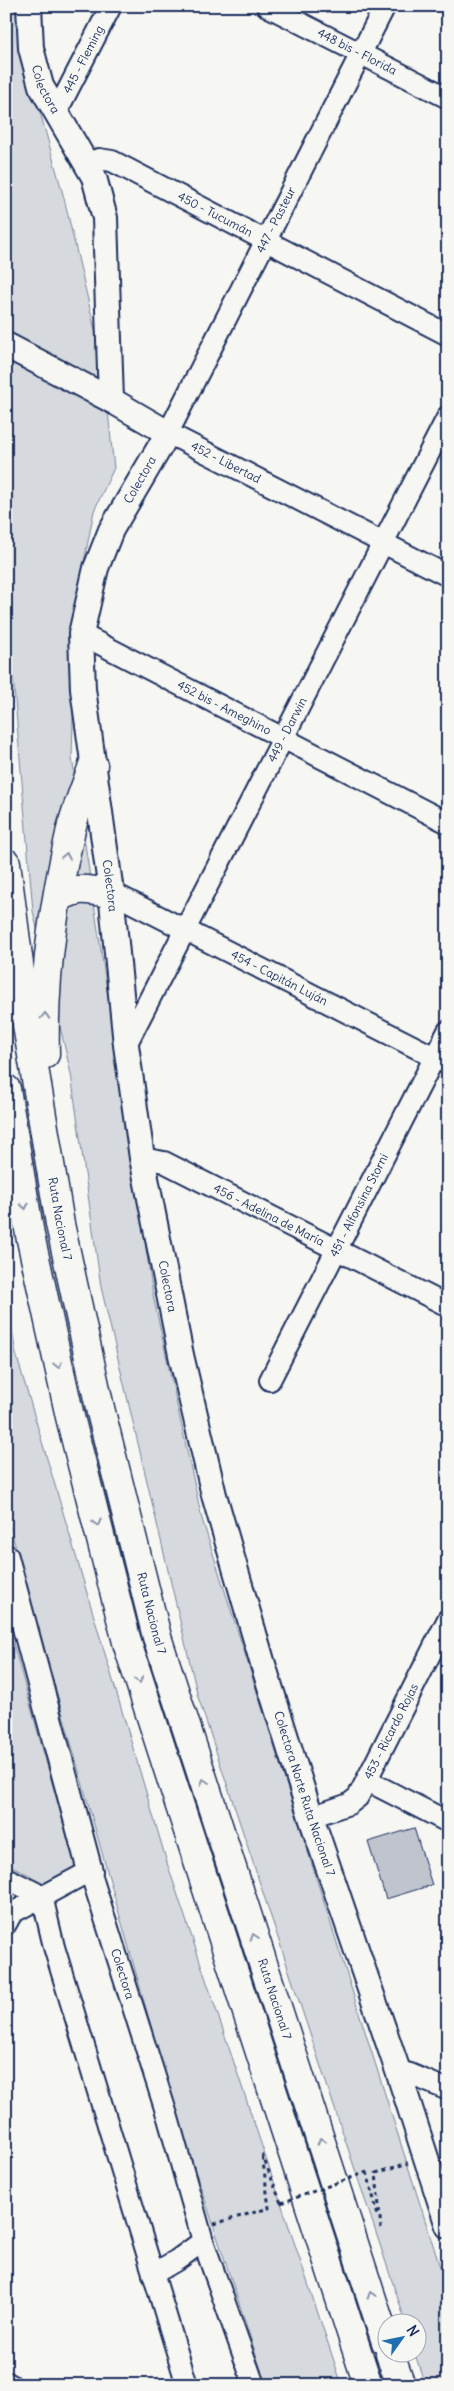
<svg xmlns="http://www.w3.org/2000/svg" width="454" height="2391" font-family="Delius,sans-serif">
	<rect width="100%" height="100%" fill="#f6f6f2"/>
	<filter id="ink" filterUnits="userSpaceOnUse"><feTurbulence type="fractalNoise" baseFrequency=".02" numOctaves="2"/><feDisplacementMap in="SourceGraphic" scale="10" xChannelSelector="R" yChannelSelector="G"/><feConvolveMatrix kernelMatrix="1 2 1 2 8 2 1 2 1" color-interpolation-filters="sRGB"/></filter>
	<g filter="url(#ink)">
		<g fill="#d6d9dd" stroke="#78849e">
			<polygon points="6,6 23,6 26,62 64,198 103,364 114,468 94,511 76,603 72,758 153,1295 202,1519 448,2292 448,2385 425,2385 415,2354 416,2324 406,2323 198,1697 101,1287 71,1074 33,911 6,594"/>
			<polygon points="6,1292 16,1354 168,1866 342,2385 266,2385 171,2097 6,1513"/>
			<polygon points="6,1618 77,1872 54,1888 6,1863"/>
		</g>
		<polygon fill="#c0c4cd" stroke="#1b2f5e" points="414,1828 432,1885 386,1899 368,1842"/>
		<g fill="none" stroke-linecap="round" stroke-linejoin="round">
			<defs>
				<g id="minor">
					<path id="s1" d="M267,6l181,92"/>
					<path id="s2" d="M385,6l-217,427 280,143"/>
					<path id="s3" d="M56,113l55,-107"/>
					<path id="s4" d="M87,163l12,-4 13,2 336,174"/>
					<path id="s5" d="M81,634l367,189"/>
					<path id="s6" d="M111,892l337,172"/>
					<path id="s7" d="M126,1045l322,-629"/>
					<path id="s8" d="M142,1158l22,4 284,144"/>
					<path id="s9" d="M270,1380l178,-349"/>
					<polyline points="368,1781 448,1822"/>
					<path id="s10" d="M311,1817l38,-13 9,-7 90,-178"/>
					<polyline points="6,1878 42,1896"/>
					<polyline points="42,1896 54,1947 187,2385"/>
					<path id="s11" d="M6,1924l6,-11 78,-42 78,247 35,123 51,144"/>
					<polyline points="398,2071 410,2074 448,2090"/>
					<polyline points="153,2274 177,2260 203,2241"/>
					<polyline points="6,2382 11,2385"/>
				</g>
				<g id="tertiary">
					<path id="s12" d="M29,6l2,42 10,38 53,91 11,41 6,182"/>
					<path id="s13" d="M6,345l105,55 57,33 -57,97 -15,38 -15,66 2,55 28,203 15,153 16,113 39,197 33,140 48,166 49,156 87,254 50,155"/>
					<polyline points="6,1557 90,1871"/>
				</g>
				<g id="motorway">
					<path id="s14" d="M6,863l20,156 34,205 40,184 57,229 229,705"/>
					<path d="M58,898c26,-14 27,-6 53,-6"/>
					<path d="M45,1054c-2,-74 8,-148 25,-220 5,-24 16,-47 23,-69"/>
					<polyline points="6,1089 30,1235 70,1417 128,1646 368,2385"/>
					<polyline points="390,2354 401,2385"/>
				</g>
			</defs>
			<use href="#minor" stroke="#1b2f5e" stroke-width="24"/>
			<use href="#tertiary" stroke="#1b2f5e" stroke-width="28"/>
			<use href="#motorway" stroke="#1b2f5e" stroke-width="31"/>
			<g stroke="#1b2f5e" stroke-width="3" stroke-dasharray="4 4" stroke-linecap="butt">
				<polyline points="367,2172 378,2216"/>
				<polyline points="214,2224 269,2208 262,2154 281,2203"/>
				<polyline points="381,2229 376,2173 408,2163"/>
			</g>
			<use href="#minor" stroke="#f6f6f2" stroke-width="20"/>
			<use href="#tertiary" stroke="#f6f6f2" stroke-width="24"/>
			<use href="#motorway" stroke="#f6f6f2" stroke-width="28"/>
			<polyline stroke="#1b2f5e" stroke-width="3" stroke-dasharray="4 4" stroke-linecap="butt" points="281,2203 367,2172"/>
		</g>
		<defs><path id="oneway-chevron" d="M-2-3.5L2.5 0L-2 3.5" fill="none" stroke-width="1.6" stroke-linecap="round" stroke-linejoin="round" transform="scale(1.25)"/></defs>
		<g stroke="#8892a8">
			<use href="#oneway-chevron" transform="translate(66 856) rotate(-79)"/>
			<use href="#oneway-chevron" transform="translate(45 1016) rotate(-88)"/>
			<use href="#oneway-chevron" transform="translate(25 1206) rotate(81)"/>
			<use href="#oneway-chevron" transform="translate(58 1365) rotate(78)"/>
			<use href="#oneway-chevron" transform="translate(97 1523) rotate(76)"/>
			<use href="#oneway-chevron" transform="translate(139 1680) rotate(72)"/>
			<use href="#oneway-chevron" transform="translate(204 1782) rotate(-108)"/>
			<use href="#oneway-chevron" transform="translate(254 1937) rotate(-108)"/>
			<use href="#oneway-chevron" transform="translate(321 2141) rotate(-108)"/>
			<use href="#oneway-chevron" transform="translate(371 2295) rotate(-108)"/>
		</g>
	</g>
	<g text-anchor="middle" stroke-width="4" stroke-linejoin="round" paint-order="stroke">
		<g font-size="12" fill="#1b2f5e" stroke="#f6f6f2">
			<text dy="4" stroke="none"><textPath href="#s1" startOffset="101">448 bis - Florida</textPath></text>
			<text dy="4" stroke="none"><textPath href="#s3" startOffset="60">445 - Fleming</textPath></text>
			<text dy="4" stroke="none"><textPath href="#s12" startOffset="86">Colectora</textPath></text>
			<text dy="4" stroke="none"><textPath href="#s4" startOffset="142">450 - Tucumán</textPath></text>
			<text transform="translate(276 220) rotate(-63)" y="4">447 - Pasteur</text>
			<text dy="4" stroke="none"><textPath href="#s2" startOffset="544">452 - Libertad</textPath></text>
			<text transform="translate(140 480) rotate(-60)" y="4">Colectora</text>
			<text dy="4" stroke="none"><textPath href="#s5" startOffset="161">452 bis - Ameghino</textPath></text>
			<text dy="4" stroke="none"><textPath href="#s7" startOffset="354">449 - Darwin</textPath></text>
			<text dy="4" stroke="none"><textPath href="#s13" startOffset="659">Colectora</textPath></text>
			<text dy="4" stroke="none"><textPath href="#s6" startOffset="189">454 - Capitán Luján</textPath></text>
			<text dy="4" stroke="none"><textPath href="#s9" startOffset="196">451 - Alfonsina Storni</textPath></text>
			<text dy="4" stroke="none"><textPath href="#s8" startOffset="140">456 - Adelina de María</textPath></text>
			<text dy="4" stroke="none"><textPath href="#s14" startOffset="360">Ruta Nacional 7</textPath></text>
			<text dy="4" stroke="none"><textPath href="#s13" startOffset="1064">Colectora</textPath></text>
			<text dy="4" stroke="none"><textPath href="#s14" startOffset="765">Ruta Nacional 7</textPath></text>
			<text dy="4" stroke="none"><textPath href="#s10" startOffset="125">453 - Ricardo Rojas</textPath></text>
			<text dy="4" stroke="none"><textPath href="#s13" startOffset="1590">Colectora Norte Ruta Nacional 7</textPath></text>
			<text dy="4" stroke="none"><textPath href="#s11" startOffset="209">Colectora</textPath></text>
			<text dy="4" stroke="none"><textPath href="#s14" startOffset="1170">Ruta Nacional 7</textPath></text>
		</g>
	</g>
	<rect width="454" height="2391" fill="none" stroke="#f6f6f2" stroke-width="25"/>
	<rect x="12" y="12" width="429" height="2366" fill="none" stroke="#1b2f5e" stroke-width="2" filter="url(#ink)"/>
	<g transform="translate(402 2338) rotate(57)"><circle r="24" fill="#f6f6f2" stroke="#9ea6b7"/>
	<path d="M0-4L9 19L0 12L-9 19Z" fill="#1f6fb2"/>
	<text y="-8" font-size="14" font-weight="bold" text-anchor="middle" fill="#1b2f5e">N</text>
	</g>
</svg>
